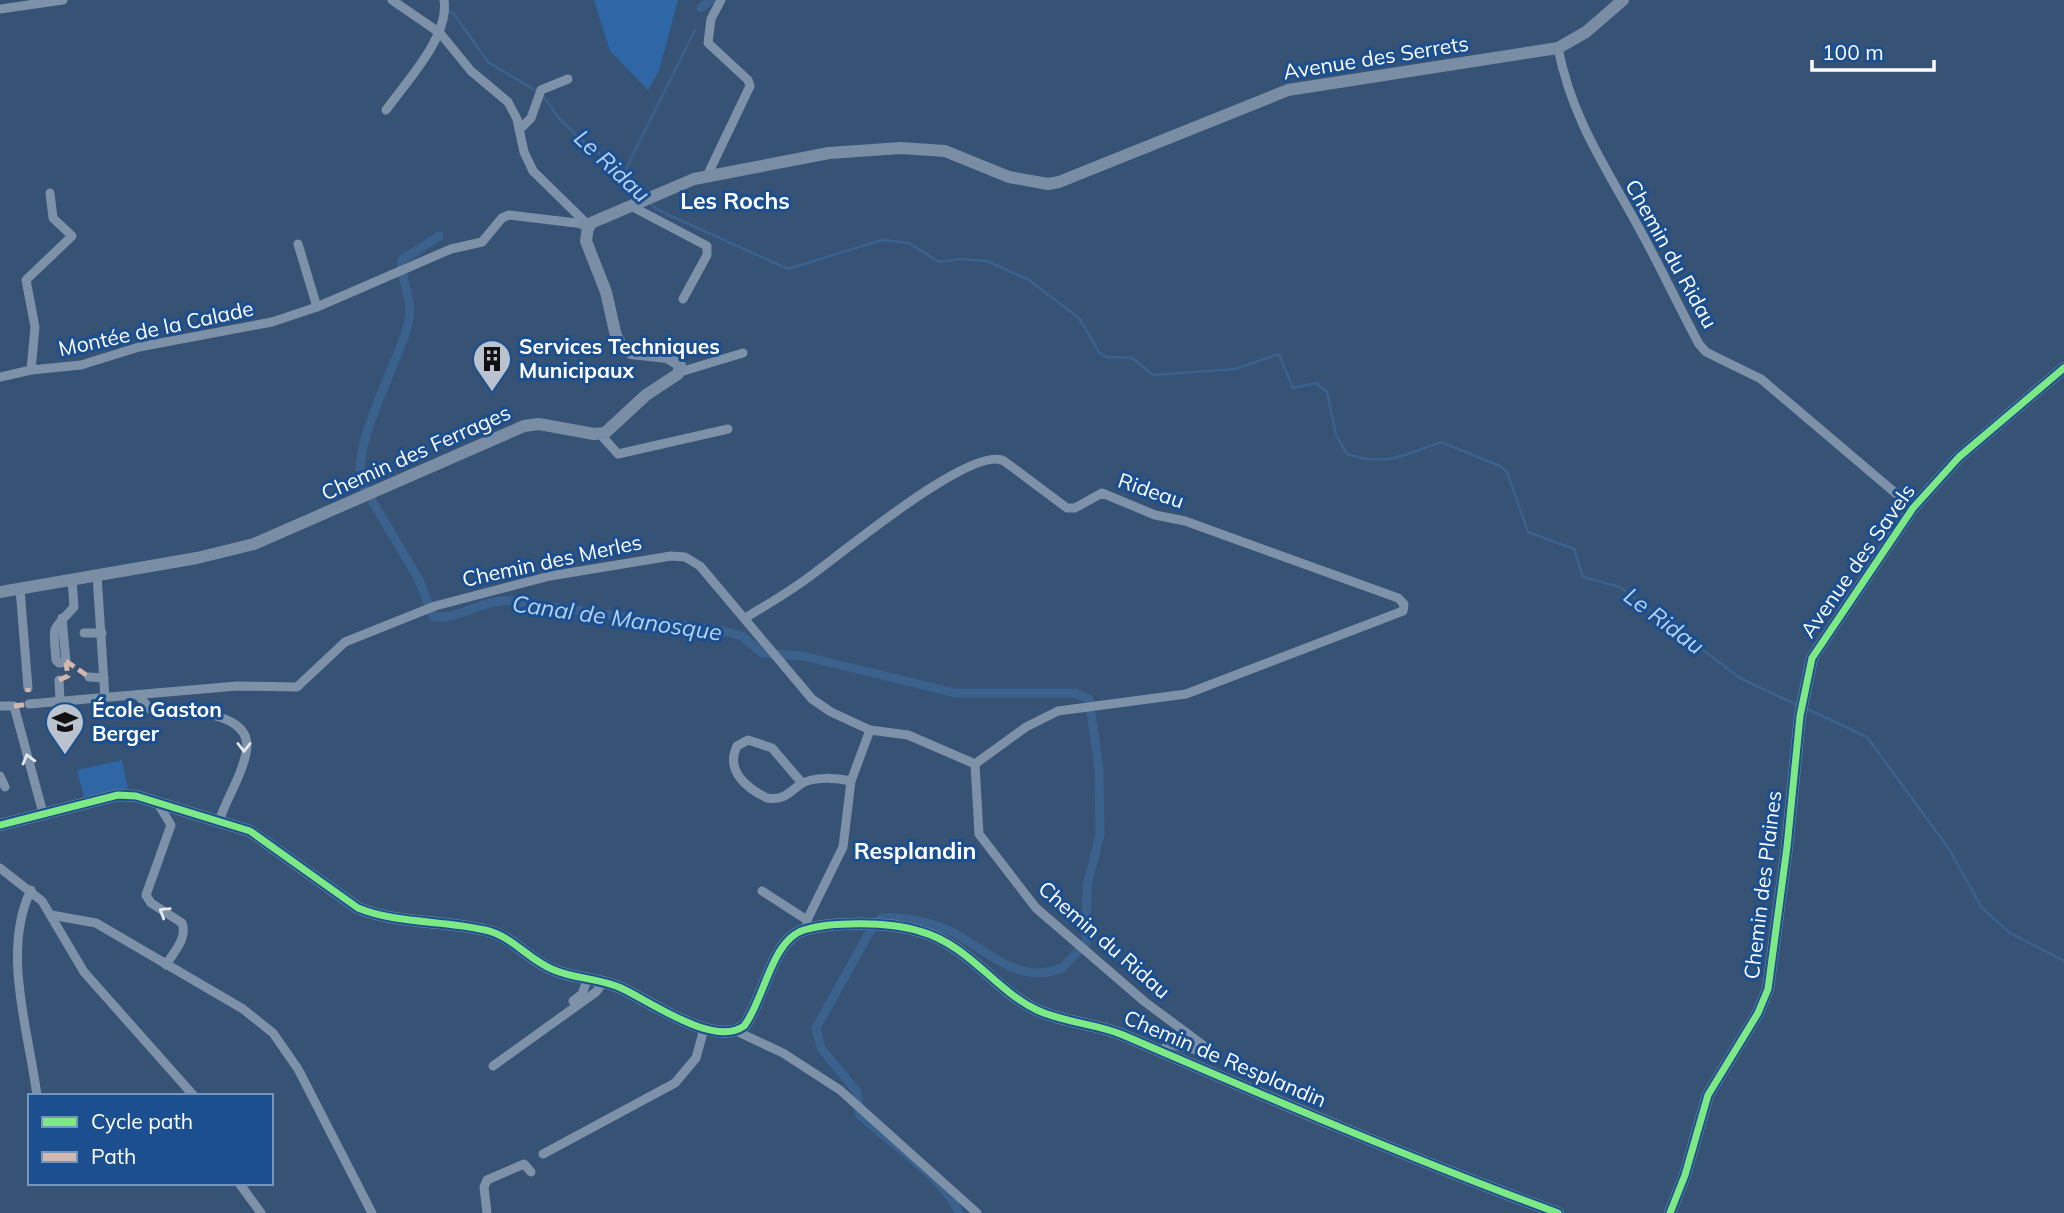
<svg xmlns="http://www.w3.org/2000/svg" width="2064" height="1213" font-family="Mulish,sans-serif">
	<rect width="100%" height="100%" fill="#365274"/>
	<g fill="#2f66a5">
		<polygon points="594,0 678,0 659,71 648,90 610,51"/>
		<polygon points="122,760 128,788 84,797 77,770"/>
	</g>
	<g fill="none" stroke-linecap="round" stroke-linejoin="round">
		<g stroke="#3b618d" stroke-width="2.5">
			<polyline points="445,10 454,14 488,62 538,92"/>
			<polyline points="543,96 558,117 580,139 624,172 644,197"/>
			<polyline points="625,171 695,30"/>
			<path d="M651,204l7,6 130,59 94,-29 27,3 30,19 20,-3 28,2 42,19 50,38 20,34 7,5 26,1 21,17 82,-6 44,-15 14,34 23,-5 11,9 9,43 11,19c38,13 58,1 94,-12l59,24 7,6 21,60 46,17 9,28 37,10 120,91 57,27"/>
			<polyline points="1807,709 1867,737 1949,849 1982,908 2010,933 2064,961"/>
		</g>
		<g stroke="#3b618d" stroke-width="9">
			<polyline points="701,8 711,0"/>
			<path d="M439,236l-37,24c-2,22 13,41 6,64 -10,41 -58,121 -46,160l56,94 16,39c26,3 50,-19 76,-16l214,30 18,5 20,17 41,3 152,37h120l14,6 10,69 1,67 -13,51 -1,57 -24,25c-39,16 -70,-12 -101,-31 -19,-12 -57,-22 -80,-19l-12,15 -53,95 5,20 36,44 2,22c27,25 88,67 100,99"/>
		</g>
		<g stroke="#7d92a8" stroke-width="9">
			<polyline points="392,0 440,33 471,71 508,102 517,119 524,152 533,171 584,221"/>
			<polyline points="0,9 63,0"/>
			<path d="M1558,48c14,71 47,118 81,180 21,38 39,77 60,116l7,8 55,27 152,129"/>
			<path d="M386,110c20,-28 64,-74 58,-110"/>
			<polyline points="519,130 531,118 541,90 568,79"/>
			<polyline points="707,176 750,86 748,80 708,43 711,19 721,0"/>
			<polyline points="633,207 707,246 707,255 683,299"/>
			<polyline points="298,244 317,307"/>
			<polyline points="31,370 35,327 26,280 72,236 53,218 50,193"/>
			<polyline points="680,372 743,353"/>
			<polyline points="0,377 31,370 81,365 139,347 272,322 317,307 451,249 482,242 502,218 509,215 584,224"/>
			<polyline points="600,434 618,454 728,429"/>
			<polyline points="97,575 105,698"/>
			<polyline points="20,589 28,688"/>
			<path d="M62,618l4,44 -7,1 -3,-3c-3,-38 -5,-27 18,-53l-2,-27"/>
			<polyline points="84,633 102,633"/>
			<polyline points="89,677 104,678"/>
			<polyline points="59,680 60,701"/>
			<path d="M138,695l12,14c26,2 106,-1 96,44 -4,23 -19,44 -26,66"/>
			<path d="M29,704l208,-18 60,1 48,-45 90,-36 115,-30 121,-20 14,1 15,9 112,133 19,13 39,18 38,5 67,29 51,-37 32,-16 128,-17 217,-83 1,-7 -6,-6 -213,-77 -30,-6 -53,-22 -27,15h-8l-63,-47c-31,-18 -165,95 -195,116 -20,15 -42,28 -64,41"/>
			<polyline points="0,706 14,706 43,813"/>
			<polyline points="975,764 979,834 1036,908 1145,1002 1203,1045 1198,1050 1169,1044 1161,1052"/>
			<polyline points="0,776 5,787"/>
			<path d="M802,783l-30,-35 -24,-8 -11,6c-12,24 9,42 30,52 17,3 22,-6 34,-14 13,-8 36,-6 50,-3"/>
			<path d="M157,802l14,23 -25,70 5,8 31,20c6,15 -9,30 -16,42"/>
			<polyline points="0,868 42,901 84,972 194,1096"/>
			<path d="M31,890c-30,61 -2,142 6,206"/>
			<polyline points="762,891 807,920"/>
			<polyline points="51,915 96,923 243,1009 273,1033 298,1069 372,1213"/>
			<polyline points="807,929 807,920 843,847 851,781 870,730"/>
			<polyline points="573,1001 582,994 588,978"/>
			<polyline points="736,1031 783,1053 840,1090 977,1213"/>
			<polyline points="493,1066 596,992 604,981"/>
			<polyline points="543,1154 675,1083 696,1058 704,1029"/>
			<polyline points="239,1183 261,1213"/>
			<polyline points="487,1213 484,1187 487,1180 524,1164 531,1172"/>
		</g>
		<g stroke="#798da4" stroke-width="12">
			<polyline points="584,224 589,227 591,223 694,179 829,153 901,148 945,151 1009,177 1048,184 1059,182 1288,90 1558,48 1586,32 1623,0"/>
			<polyline points="0,592 197,558 254,544 524,426 539,424 594,434 605,433 646,395 678,374 680,365 667,357 631,353 621,345 616,336 606,292 586,241 588,227"/>
			<path d="M0,825l118,-30 18,1 114,35 108,77c39,16 85,12 127,22 28,6 43,30 69,40 21,9 45,8 67,18 29,13 93,60 123,38 20,-25 27,-86 60,-96 29,-9 86,-8 115,1 51,14 74,58 118,79 27,13 58,13 86,25 144,62 288,124 435,178"/>
			<polyline points="1670,1213 1685,1175 1708,1095 1758,1013 1768,989 1787,847 1800,716 1812,658 1913,508 1959,457 2064,368"/>
		</g>
		<g stroke="#d1b7ad" stroke-width="5" stroke-dasharray="10 5" stroke-linecap="butt">
			<polyline points="66,661 89,677"/>
			<polyline points="59,680 68,676 66,663"/>
			<polyline points="28,688 28,692"/>
			<polyline points="14,706 29,704"/>
		</g>
		<defs>
			<g id="cycleway">
				<path d="M0,825l118,-30 18,1 114,35 108,77c39,16 85,12 127,22 28,6 43,30 69,40 21,9 45,8 67,18 29,13 93,60 123,38 20,-25 27,-86 60,-96 29,-9 86,-8 115,1 51,14 74,58 118,79 27,13 58,13 86,25 144,62 288,124 435,178"/>
				<polyline points="1670,1213 1685,1175 1708,1095 1758,1013 1768,989 1787,847 1800,716 1812,658 1913,508 1959,457 2064,368"/>
			</g>
		</defs>
		<use href="#cycleway" stroke="#1b4f8f" stroke-width="11"/>
		<use href="#cycleway" stroke="#7ce984" stroke-width="7"/>
	</g>
	<defs><path id="oneway-chevron" d="M-2-3.5L2.5 0L-2 3.5" fill="none" stroke-width="1.6" stroke-linecap="round" stroke-linejoin="round" transform="scale(1.75)"/></defs>
	<g stroke="#e5e9ee">
		<use href="#oneway-chevron" transform="translate(244 747) rotate(90)"/>
		<use href="#oneway-chevron" transform="translate(28 759) rotate(-105)"/>
		<use href="#oneway-chevron" transform="translate(164 912) rotate(-148)"/>
	</g>
	<defs>
		<symbol id="building-pin" viewBox="-11 -11 22 30"><path d="M0 17L-7.5 6A9.5 9.5 0 1 1 7.5 6Z" fill="#b9c2ce" stroke="#1b4f8f"/><path d="M-4-6H4V6H1V3H-1V6H-4ZM-2.5-4.3h1.7v1.8h-1.7ZM.8-4.3h1.7v1.8H.8ZM-2.5-1h1.7V.8h-1.7ZM.8-1h1.7V.8H.8Z" fill="#111"/></symbol>
		<symbol id="school-pin" viewBox="-11 -11 22 30"><path d="M0 17L-7.5 6A9.5 9.5 0 1 1 7.5 6Z" fill="#b9c2ce" stroke="#1b4f8f"/><path d="M0-5L7-2L0 1L-7-2ZM-4 1L0 2.5L4 1V4Q0 6-4 4Z" fill="#111"/></symbol>
	</defs>
	<g fill-rule="evenodd">
		<use href="#building-pin" x="470" y="337" width="44" height="60"/>
		<use href="#school-pin" x="43" y="700" width="44" height="60"/>
	</g>
	<g text-anchor="middle" stroke-width="6" stroke-linejoin="round" paint-order="stroke">
		<g font-size="21" fill="#fff" stroke="#1b4f8f">
			<text transform="translate(1376 58) rotate(-9)" y="7">Avenue des Serrets</text>
			<text transform="translate(1671 254) rotate(61)" y="7">Chemin du Ridau</text>
			<text transform="translate(156 329) rotate(-12)" y="7">Montée de la Calade</text>
			<text transform="translate(416 453) rotate(-24)" y="7">Chemin des Ferrages</text>
			<text transform="translate(1151 491) rotate(19)" y="7">Rideau</text>
			<text transform="translate(552 561) rotate(-12)" y="7">Chemin des Merles</text>
			<text transform="translate(1858 561) rotate(-55)" y="7">Avenue des Savels</text>
			<text transform="translate(1763 885) rotate(-83)" y="7">Chemin des Plaines</text>
			<text transform="translate(1104 940) rotate(41)" y="7">Chemin du Ridau</text>
			<text transform="translate(1225 1059) rotate(23)" y="7">Chemin de Resplandin</text>
		</g>
		<g font-size="21" font-weight="bold" fill="#fff" stroke="#1b4f8f" text-anchor="start">
			<text x="519" y="354">Services Techniques<tspan x="519" dy="24">Municipaux</tspan></text>
			<text x="92" y="717">École Gaston<tspan x="92" dy="24">Berger</tspan></text>
		</g>
		<g font-size="23" font-style="italic" fill="#b5d3f5" stroke="#1b4f8f">
			<text transform="translate(612 166) rotate(43)" y="8">Le Ridau</text>
			<text transform="translate(617 618) rotate(8)" y="8">Canal de Manosque</text>
			<text transform="translate(1664 621) rotate(37)" y="8">Le Ridau</text>
		</g>
		<g font-size="23" font-weight="bold" fill="#fff" stroke="#1b4f8f">
			<text x="735" y="209">Les Rochs</text>
			<text x="915" y="859">Resplandin</text>
		</g>
	</g>
	<rect x="28" y="1094" width="245" height="91" fill="#1b4f8f" stroke="#7695bc" stroke-width="2"/>
	<rect x="42" y="1117" width="35" height="10" fill="#7ce984" stroke="#7695bc" stroke-width="2"/>
	<text x="91" y="1129" font-size="21" fill="#ffffff">Cycle path</text>
	<rect x="42" y="1152" width="35" height="10" fill="#d1b7ad" stroke="#7695bc" stroke-width="2"/>
	<text x="91" y="1164" font-size="21" fill="#ffffff">Path</text>
	<path d="M1812 60v10h122v-10" fill="none" stroke="#ffffff" stroke-width="3.5"/>
	<text x="1822" y="60" font-size="21" fill="#ffffff" stroke="#1b4f8f" stroke-width="5" paint-order="stroke">100 m</text>
</svg>
